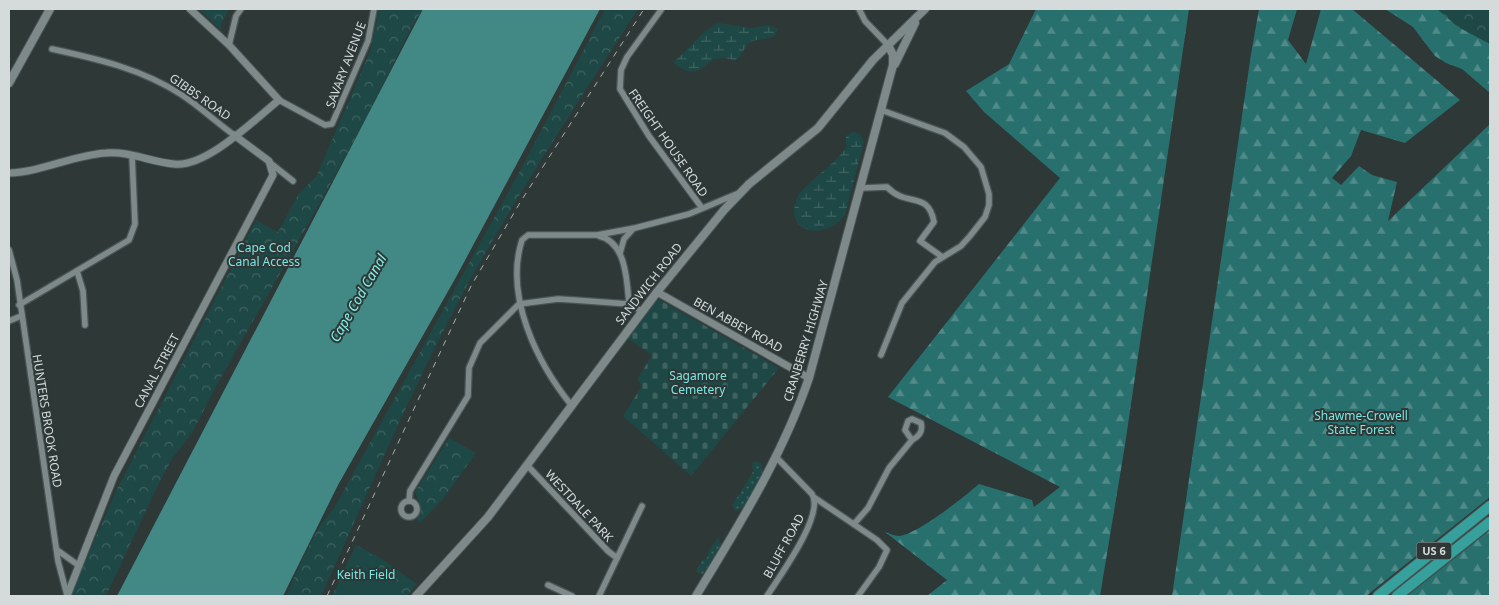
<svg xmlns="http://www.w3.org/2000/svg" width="1499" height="605" font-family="'Noto Sans',sans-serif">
	<defs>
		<pattern id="grass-dots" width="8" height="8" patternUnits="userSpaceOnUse" patternTransform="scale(1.25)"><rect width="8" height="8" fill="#1e4846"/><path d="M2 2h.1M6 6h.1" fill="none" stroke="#3e6260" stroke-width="1.8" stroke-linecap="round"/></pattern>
		<pattern id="forest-firs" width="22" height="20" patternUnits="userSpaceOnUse" patternTransform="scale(1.25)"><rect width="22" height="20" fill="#28706e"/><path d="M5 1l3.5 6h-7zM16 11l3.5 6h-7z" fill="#508a89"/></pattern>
		<pattern id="wetland-marsh" width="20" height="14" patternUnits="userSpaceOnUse" patternTransform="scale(1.25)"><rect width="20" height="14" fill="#1e4846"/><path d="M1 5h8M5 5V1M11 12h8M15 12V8" fill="none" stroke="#3e6260"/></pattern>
		<pattern id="cemetery-stones" width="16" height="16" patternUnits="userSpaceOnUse" patternTransform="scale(1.25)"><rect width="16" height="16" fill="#1e4846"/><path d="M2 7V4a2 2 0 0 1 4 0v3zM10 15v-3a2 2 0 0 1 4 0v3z" fill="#3e6260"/></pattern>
		<pattern id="park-crowns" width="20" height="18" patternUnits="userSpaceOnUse" patternTransform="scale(1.25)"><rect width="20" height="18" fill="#1e4846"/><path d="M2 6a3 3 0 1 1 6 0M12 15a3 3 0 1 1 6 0" fill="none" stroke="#3e6260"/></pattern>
	</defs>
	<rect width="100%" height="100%" fill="#2d3837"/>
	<g fill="url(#grass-dots)">
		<polygon points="755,461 761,463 763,473 744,507 736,511 732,506 754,470 751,466"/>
		<polygon points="718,538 722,545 703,574 696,572 702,560 707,558 709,550"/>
	</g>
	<g fill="url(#forest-firs)">
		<path d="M1036,9h153l-64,436 -25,151h-173l20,-16 -62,-48c5,2 10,4 15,4 19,-3 64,-39 79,-52l53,16 2,7 26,-20 -172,-90 172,-219 -76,-66 -18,-21 43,-27z"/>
		<polygon points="1259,9 1297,9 1288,40 1306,64 1321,9 1352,9 1460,100 1405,143 1361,130 1351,156 1332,178 1341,185 1359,166 1372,175 1397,182 1388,221 1490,124 1490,497 1366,596 1172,596 1251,54"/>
		<polygon points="1385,9 1490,9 1490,93 1462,69 1446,63 1435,56 1413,27"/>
		<polygon points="1490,530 1490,596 1407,596"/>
	</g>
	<g fill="url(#wetland-marsh)">
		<path d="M718,23l33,5 18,-3 9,4c-2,13 -18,8 -27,13 -7,4 -9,14 -16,19l-9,-3 -13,1c-14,14 -24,18 -40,3 17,-12 26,-30 45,-39z"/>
		<path d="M853,132l7,2 4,8 -19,73c-16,24 -63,22 -48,-17 5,-12 38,-34 49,-50v-12z"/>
	</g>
	<polygon fill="url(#cemetery-stones)" points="658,299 779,368 691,476 623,416 642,386 637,380 652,355 628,339"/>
	<g fill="url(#park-crowns)">
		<polygon points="199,9 229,9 221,24 222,31"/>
		<polygon points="379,9 423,9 412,26 368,115 315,212 220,379 192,433 173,457 157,487 106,596 70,596 117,489 256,220 278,232 299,193 316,177 371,49"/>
		<path d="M605,9h33c-58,90 -117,179 -169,273 -55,101 -100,209 -148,314h-35c13,-28 27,-65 48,-88l188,-341z"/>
		<polygon points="1437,9 1490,9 1490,44 1458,27"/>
		<polygon points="449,438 476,453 443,499 420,523 417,519 421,507 415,492"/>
		<polygon points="356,545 379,557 417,584 407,596 332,596"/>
	</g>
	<g fill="#1e4846">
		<polygon points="359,550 382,561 377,571 354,561"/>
		<polygon points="351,563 397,590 394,596 339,596 342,579"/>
	</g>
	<polygon fill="#428885" points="423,9 600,9 455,279 338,485 283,596 117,596"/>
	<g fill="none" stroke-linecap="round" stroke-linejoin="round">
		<defs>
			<g id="minor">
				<polyline points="859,9 865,21 888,45"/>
				<polyline points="661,10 627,57 621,70 620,89 649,136 702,208"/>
				<polyline points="229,45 236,16 241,9"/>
				<path d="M52,49c46,10 90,20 130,46 18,12 34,27 52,40"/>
				<polyline points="279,100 325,125 332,124 368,41 374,9"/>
				<polyline points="269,162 293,181"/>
				<path d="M861,188l26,-1c20,21 41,3 47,35l-14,19 21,15"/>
				<path d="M599,236c27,6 28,44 30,68"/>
				<polyline points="9,250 17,280 58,561 67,595"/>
				<polyline points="620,253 624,239 633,229"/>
				<polyline points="77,271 83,291 85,325"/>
				<polyline points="19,305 129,240 135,224 132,155"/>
				<polyline points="9,321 21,316"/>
				<polyline points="881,355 902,303 935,262 961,246 970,236 985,217 989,205 989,194 981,167 964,147 945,133 881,110"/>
				<path d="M572,406c-35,-43 -68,-110 -50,-166l6,-5h69l38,-7 54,-14 50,-21"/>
				<polyline points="527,465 608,551 617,558"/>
				<polyline points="815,498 877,540 887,550 879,567 858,596"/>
				<polyline points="409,501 410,491 468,396 469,368 480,343 519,304 558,299 574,300 629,304 642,311"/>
				<circle cx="409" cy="509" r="8"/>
				<path d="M854,524l14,-16 21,-40 23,-28 -7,-10 3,-9 4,-2 9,4c2,8 -1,13 -9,17"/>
				<polyline points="57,550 78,565"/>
				<polyline points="548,585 572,596"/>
				<polyline points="599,596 642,506"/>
				<path d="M767,596c12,-19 58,-81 45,-102l-35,-36"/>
			</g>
			<g id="tertiary">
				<path d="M9,173c33,-1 64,-18 97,-20 23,-2 45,9 68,11 32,4 80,-44 105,-64l-50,-55 -39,-36"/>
				<polyline points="657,292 809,378"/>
				<polyline points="67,596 114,476 273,175 269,161 234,135"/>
			</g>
			<g id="secondary">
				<polyline points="895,64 915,23"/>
				<polyline points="9,83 50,9"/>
				<polyline points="416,596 488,517 657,292 724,210 749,184 818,128 873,60 925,9"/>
				<path d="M696,596c43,-71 86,-139 113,-218l84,-313v-10l-5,-10"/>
			</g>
			<g id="motorway">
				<polyline points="1378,596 1490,506"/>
				<polyline points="1397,596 1490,522"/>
			</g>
		</defs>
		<use href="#minor" stroke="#4b5454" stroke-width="8"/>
		<use href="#tertiary" stroke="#4b5454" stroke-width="9"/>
		<use href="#secondary" stroke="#4b5454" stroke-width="10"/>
		<use href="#motorway" stroke="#4b5454" stroke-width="12"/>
		<use href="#minor" stroke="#7d8a89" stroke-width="5.5"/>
		<use href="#tertiary" stroke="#7d8a89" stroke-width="7"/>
		<use href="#secondary" stroke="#7d8a89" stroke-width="8"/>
		<use href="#motorway" stroke="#35a09c" stroke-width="10"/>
		<polyline stroke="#a7afae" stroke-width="1" stroke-dasharray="6 6" stroke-linecap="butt" points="327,596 471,286 521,201 644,9"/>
	</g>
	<g text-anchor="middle" stroke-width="4" stroke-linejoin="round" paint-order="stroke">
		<rect fill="#2d3837" stroke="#a3aaaa" stroke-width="1" x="1416.5" y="542.5" width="35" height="17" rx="4"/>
		<g font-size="11" font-weight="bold" fill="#d5dbdb">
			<text x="1434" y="555">US 6</text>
		</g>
		<g font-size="12" fill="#d5dbdb" stroke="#2d3837">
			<text transform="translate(346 65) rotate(-69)" y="4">SAVARY AVENUE</text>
			<text transform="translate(200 97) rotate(35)" y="4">GIBBS ROAD</text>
			<text transform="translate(668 143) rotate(55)" y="4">FREIGHT HOUSE ROAD</text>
			<text transform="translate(649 284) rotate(-52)" y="4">SANDWICH ROAD</text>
			<text transform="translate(738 325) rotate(29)" y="4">BEN ABBEY ROAD</text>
			<text transform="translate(806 341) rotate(-73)" y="4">CRANBERRY HIGHWAY</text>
			<text transform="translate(157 371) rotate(-62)" y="4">CANAL STREET</text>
			<text transform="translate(47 421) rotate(81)" y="4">HUNTERS BROOK ROAD</text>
			<text transform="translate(579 506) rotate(47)" y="4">WESTDALE PARK</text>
			<text transform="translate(784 546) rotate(-61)" y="4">BLUFF ROAD</text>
		</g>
		<g font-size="12" fill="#79e6e1" stroke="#2d3837">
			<text x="264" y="252">Cape Cod<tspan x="264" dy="14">Canal Access</tspan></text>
			<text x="698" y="380">Sagamore<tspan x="698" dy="14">Cemetery</tspan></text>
			<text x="1361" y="420">Shawme-Crowell<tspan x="1361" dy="14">State Forest</tspan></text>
			<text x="366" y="579">Keith Field</text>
		</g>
		<g font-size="14" font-style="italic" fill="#80ede8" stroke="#2d3837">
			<text transform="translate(358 298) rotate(-60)" y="5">Cape Cod Canal</text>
		</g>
	</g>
	<rect width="1499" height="605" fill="none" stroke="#d5dbdb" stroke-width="20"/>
</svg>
